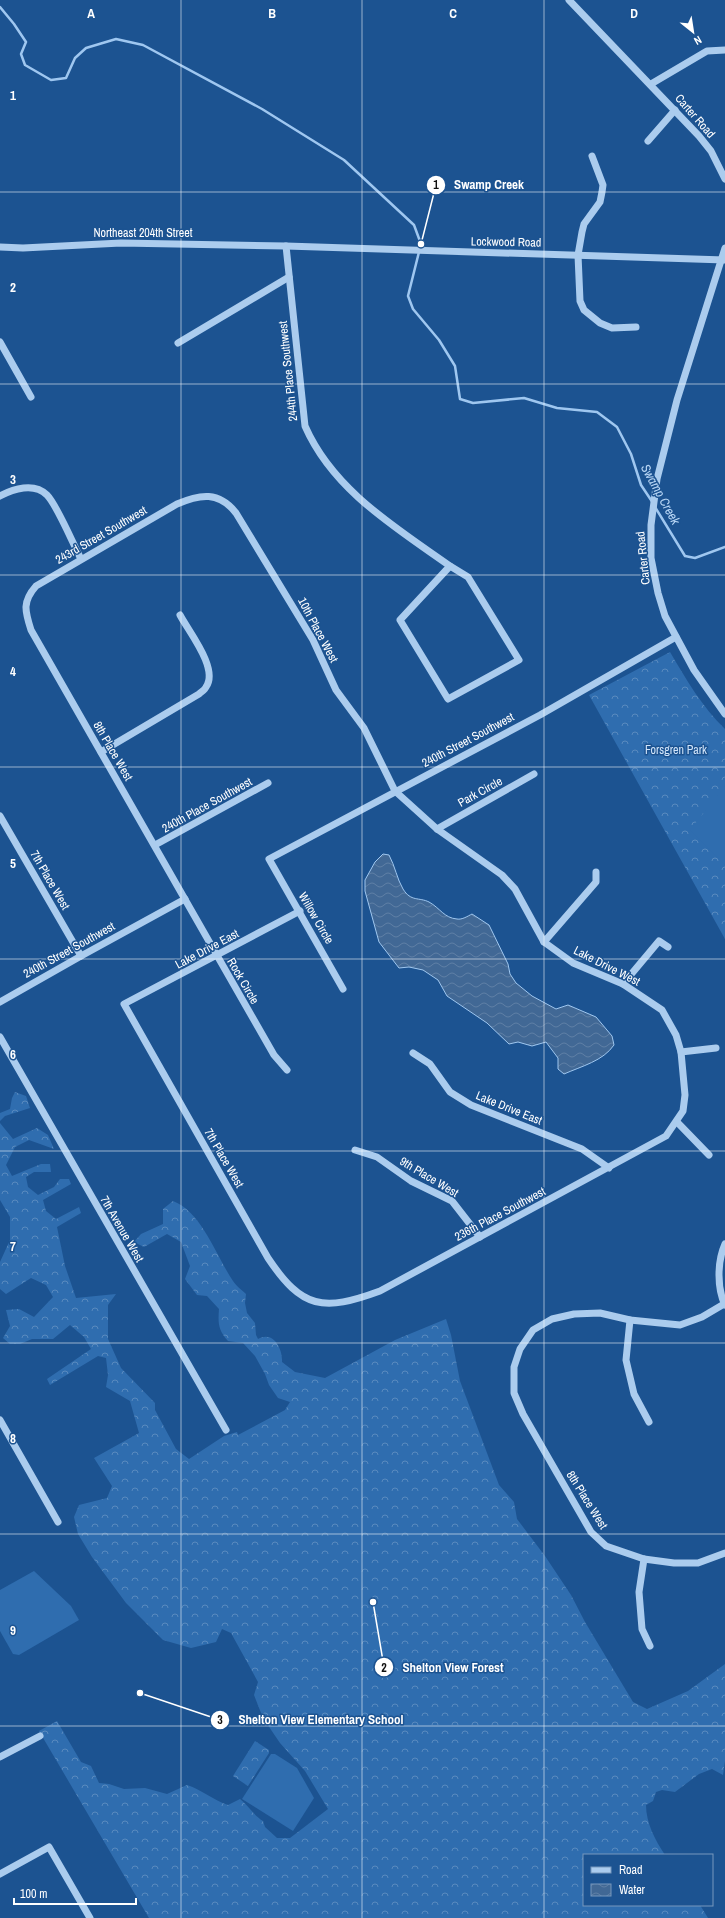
<svg xmlns="http://www.w3.org/2000/svg" width="725" height="1918" font-family="'Archivo Narrow',sans-serif">
	<defs>
		<pattern id="forest-crowns" width="20" height="18" patternUnits="userSpaceOnUse"><rect width="20" height="18" fill="#2f6daf"/><path d="M2 6a3 3 0 1 1 6 0M12 15a3 3 0 1 1 6 0" fill="none" stroke="#598abf"/></pattern>
		<pattern id="water-waves" width="16" height="10" patternUnits="userSpaceOnUse"><rect width="16" height="10" fill="#416895"/><path d="M0 5q4-4 8 0t8 0" fill="none" stroke="#5e7fa5"/></pattern>
	</defs>
	<rect width="100%" height="100%" fill="#1c5391"/>
	<g fill="url(#forest-crowns)">
		<path d="M670,652c16,27 32,55 55,77v210l-136,-244z"/>
		<polygon points="15,1092 26,1096 30,1108 5,1116 0,1121 0,1113 10,1109 12,1098"/>
		<path d="M0,1123l13,16 24,-11 11,7 6,14 -25,-9 -14,7 -9,18 6,11 29,-12h9l1,8h-17l-8,5 2,10 10,8 16,-8 6,-8h9l2,5 -28,16 3,11 10,8 23,-12 2,6 -24,14 8,39 11,32 40,-4 -8,11v34l13,29 34,35v7l21,39 13,10 35,-23 13,-4 1,3 47,-25 5,-8 -12,-4 -9,-13 -4,-11 -10,-18 -12,-13 -15,-2c-10,-11 -10,-18 -9,-32l-12,-13 -10,-1 -12,-16 5,-13 -9,-24 -14,-8 -23,13 -10,-5 7,-8 22,-10v-15l10,-8c29,11 43,55 60,80 3,5 9,9 13,13l-1,9 2,10 8,10 1,12 2,4c16,-9 25,11 24,23l13,10 30,6 70,-38 51,-21 5,16 9,46 39,104 15,17 3,17 28,37 26,39 14,27 48,80 14,7 41,-18 37,-27v97l-2,14 -11,-6 -13,5 -24,18 -13,-2 -6,2 -3,9 -7,4c0,18 9,35 19,50h-81v50h116l8,13h-559l-110,-187 18,-10 24,41 10,4 8,17 10,1 15,5 21,-1 22,6 20,-9c15,5 26,15 41,20l12,-6c9,7 14,17 23,22l2,6 12,11h13l38,-29 -23,-38 -25,-28 -17,-25 -9,-23 4,-13 -27,-49 -9,-4 -6,13 -25,6 -28,-8 -37,-37 -34,-46 -14,-23 -4,-17 5,-12 28,-7 5,-12 -18,-28 45,-25 -9,-32 -24,-14 2,-12 -2,-17 -8,-2 -48,29 -3,-6 44,-30 -7,-12 -14,-12 -17,14h-21l-12,5h-10l-7,-6 7,-12 -4,-16 13,-1 15,8 19,-20 -7,-12 -15,-7 -25,16 -6,-5v-27l10,-22v-23l-10,-17z"/>
		<polygon points="255,1741 269,1750 269,1753 248,1786 233,1776"/>
	</g>
	<g fill="#2f6daf">
		<polygon points="725,786 725,865 690,830"/>
		<polygon points="34,1571 71,1606 79,1620 19,1655 13,1654 0,1631 0,1590"/>
		<polygon points="271,1754 275,1754 297,1768 314,1798 293,1831 242,1799"/>
	</g>
	<path fill="url(#water-waves)" stroke="#9fc7f0" d="M383,854l6,1c6,11 8,24 14,34 8,13 16,8 26,13 11,6 15,16 28,17 5,1 11,-3 15,-5l17,11 19,39 2,10 6,9 16,13 24,13 12,-4 28,12 16,19 2,9c-11,16 -32,21 -50,29l-6,-5v-11l-12,-16 -14,4 -14,-4 -9,2 -22,-21 -40,-27 -9,-16 -15,-10 -14,-3 -10,1 -20,-26 -14,-51v-11l10,-18z"/>
	<g fill="none" stroke-linecap="round" stroke-linejoin="round">
		<g stroke="#9fc7f0" stroke-width="2.5">
			<polyline points="0,7 14,24 26,42 21,54 25,65 51,80 66,78 75,58 86,48 116,39 143,45 262,109 344,160 414,225 421,244 408,296 413,309 439,340 455,366 460,399 473,403 524,398 557,408 597,412 617,427 631,454 641,485 653,503"/>
			<polyline points="655,507 685,556 695,558 725,547"/>
		</g>
		<g stroke="#abccee" stroke-width="7">
			<polyline points="569,0 699,136 711,151 725,179"/>
			<polyline points="651,84 707,51 725,50"/>
			<polyline points="648,141 675,110"/>
			<polyline points="592,156 603,185 602,192 600,202 584,224 582,232 578,255 580,301 584,310 600,323 612,328 636,327"/>
			<path d="M286,246l19,180c28,64 90,101 145,140"/>
			<polyline points="0,247 23,248 121,243 286,246 725,260"/>
			<polyline points="725,248 677,400 657,479 651,525 651,558 658,593 665,616 694,670 725,714"/>
			<polyline points="0,342 31,397"/>
			<polyline points="178,343 289,277"/>
			<path d="M0,496c13,-7 34,-14 47,-1 10,10 26,49 34,64"/>
			<polygon points="450,566 468,577 519,660 448,699 400,620"/>
			<path d="M101,752l98,-58c2,-2 6,-4 7,-7 13,-18 -17,-55 -26,-72"/>
			<polyline points="0,816 81,956"/>
			<polyline points="437,829 534,774"/>
			<polyline points="155,845 268,783"/>
			<polyline points="544,942 596,882 596,872"/>
			<polyline points="623,984 659,941 668,947"/>
			<polyline points="343,989 269,859 540,715 676,637"/>
			<polyline points="0,1002 81,956 185,899"/>
			<polyline points="0,1037 226,1430"/>
			<polyline points="681,1052 716,1048"/>
			<polyline points="413,1053 430,1064 450,1092 471,1105 582,1149 609,1168"/>
			<path d="M287,1070l-13,-15 -243,-425c-6,-19 -9,-28 5,-44l141,-82c23,-10 42,-13 59,9l77,127 23,50 28,38 31,63 42,38 65,46 13,14 29,53 29,21 50,21 39,26 14,25 5,17 4,43 -2,16 -17,25 -286,155c-57,21 -78,18 -112,-33l-144,-254 176,-93"/>
			<polyline points="677,1122 709,1155"/>
			<polyline points="355,1150 377,1157 411,1181 452,1201 480,1237"/>
			<path d="M725,1244c-8,18 -8,44 0,61"/>
			<polyline points="724,1304 702,1317 680,1325 630,1320 600,1313 574,1314 552,1319 533,1330 520,1349 514,1367 514,1393 523,1414 591,1532 606,1546 644,1559 674,1563 698,1563 725,1553"/>
			<polyline points="630,1320 626,1360 634,1394 649,1422"/>
			<polyline points="0,1420 58,1522"/>
			<polyline points="644,1559 639,1592 642,1629 650,1646"/>
			<polyline points="0,1757 40,1736"/>
			<polyline points="0,1874 49,1847 90,1918"/>
		</g>
	</g>
	<path fill="none" stroke="#fff" stroke-width="1" stroke-opacity="0.55" d="M181,0v1918M362,0v1918M544,0v1918M0,192h725M0,384h725M0,575h725M0,767h725M0,959h725M0,1151h725M0,1343h725M0,1534h725M0,1726h725"/>
	<g text-anchor="middle" stroke-width="3" stroke-linejoin="round" paint-order="stroke">
		<g font-size="12" fill="#fff" stroke="#1c5391">
			<text transform="translate(695 116) rotate(49)" y="4">Carter Road</text>
			<text x="143" y="237">Northeast 204th Street</text>
			<text transform="translate(506 242) rotate(1)" y="4">Lockwood Road</text>
			<text transform="translate(288 371) rotate(-96)" y="4">244th Place Southwest</text>
			<text transform="translate(101 535) rotate(-30)" y="4">243rd Street Southwest</text>
			<text transform="translate(643 558) rotate(-96)" y="4">Carter Road</text>
			<text transform="translate(318 630) rotate(62)" y="4">10th Place West</text>
			<text transform="translate(468 740) rotate(-28)" y="4">240th Street Southwest</text>
			<text transform="translate(113 751) rotate(60)" y="4">8th Place West</text>
			<text transform="translate(480 792) rotate(-29)" y="4">Park Circle</text>
			<text transform="translate(207 805) rotate(-29)" y="4">240th Place Southwest</text>
			<text transform="translate(50 880) rotate(60)" y="4">7th Place West</text>
			<text transform="translate(316 918) rotate(60)" y="4">Willow Circle</text>
			<text transform="translate(207 949) rotate(-28)" y="4">Lake Drive East</text>
			<text transform="translate(69 950) rotate(-29)" y="4">240th Street Southwest</text>
			<text transform="translate(607 966) rotate(27)" y="4">Lake Drive West</text>
			<text transform="translate(243 981) rotate(60)" y="4">Rock Circle</text>
			<text transform="translate(509 1108) rotate(22)" y="4">Lake Drive East</text>
			<text transform="translate(224 1158) rotate(60)" y="4">7th Place West</text>
			<text transform="translate(429 1177) rotate(31)" y="4">9th Place West</text>
			<text transform="translate(500 1214) rotate(-28)" y="4">236th Place Southwest</text>
			<text transform="translate(122 1229) rotate(60)" y="4">7th Avenue West</text>
			<text transform="translate(587 1500) rotate(58)" y="4">8th Place West</text>
		</g>
		<g font-size="12" fill="#d2e5fa" stroke="#1c5391">
			<text x="676" y="754">Forsgren Park</text>
		</g>
		<g font-size="13" font-style="italic" fill="#b8d6f5" stroke="#1c5391">
			<text transform="translate(661 494) rotate(61)" y="5">Swamp Creek</text>
		</g>
	</g>
	<g font-size="13" text-anchor="middle" font-weight="bold" fill="#fff" stroke="#1c5391" stroke-width="3" stroke-linejoin="round" paint-order="stroke">
		<text x="91" y="18">A</text>
		<text x="272" y="18">B</text>
		<text x="453" y="18">C</text>
		<text x="634" y="18">D</text>
		<text x="13" y="100">1</text>
		<text x="13" y="292">2</text>
		<text x="13" y="484">3</text>
		<text x="13" y="676">4</text>
		<text x="13" y="868">5</text>
		<text x="13" y="1059">6</text>
		<text x="13" y="1251">7</text>
		<text x="13" y="1443">8</text>
		<text x="13" y="1635">9</text>
	</g>
	<path fill="none" stroke="#fff" stroke-width="1.5" d="M421 244L436 185M373 1602L384 1667M140 1693L220 1720"/>
	<g fill="#fff" stroke="#1c5391" stroke-width="1.5">
		<circle cx="421" cy="244" r="4"/>
		<circle cx="373" cy="1602" r="4"/>
		<circle cx="140" cy="1693" r="4"/>
		<circle cx="436" cy="185" r="10"/>
		<circle cx="384" cy="1667" r="10"/>
		<circle cx="220" cy="1720" r="10"/>
	</g>
	<g font-size="12" text-anchor="middle" font-weight="bold" fill="#111">
		<text x="436" y="189">1</text>
		<text x="384" y="1672">2</text>
		<text x="220" y="1724">3</text>
	</g>
	<g font-size="13" text-anchor="middle" font-weight="bold" fill="#fff" stroke="#1c5391" stroke-width="3" stroke-linejoin="round" paint-order="stroke">
		<text x="489" y="189">Swamp Creek</text>
		<text x="453" y="1672">Shelton View Forest</text>
		<text x="321" y="1724">Shelton View Elementary School</text>
	</g>
	<rect x="583" y="1854" width="130" height="52" fill="#1c5391" stroke="#7798bd"/>
	<rect x="591" y="1867" width="20" height="6" fill="#abccee" stroke="#7798bd"/>
	<text x="619" y="1874" font-size="12" fill="#ffffff">Road</text>
	<rect x="591" y="1884" width="20" height="12" fill="url(#water-waves)" stroke="#7798bd"/>
	<text x="619" y="1894" font-size="12" fill="#ffffff">Water</text>
	<g transform="translate(693 32) rotate(150)" stroke="#1c5391" stroke-width="3" paint-order="stroke">
	<path d="M0-3L7 15L0 10L-7 15Z" fill="#ffffff"/>
	<text y="-6" font-size="11" font-weight="bold" text-anchor="middle" fill="#ffffff">N</text>
	</g>
	<path d="M14 1898v6h122v-6" fill="none" stroke="#ffffff" stroke-width="2"/>
	<text x="20" y="1898" font-size="12" fill="#ffffff" stroke="#1c5391" stroke-width="3" paint-order="stroke">100 m</text>
</svg>
